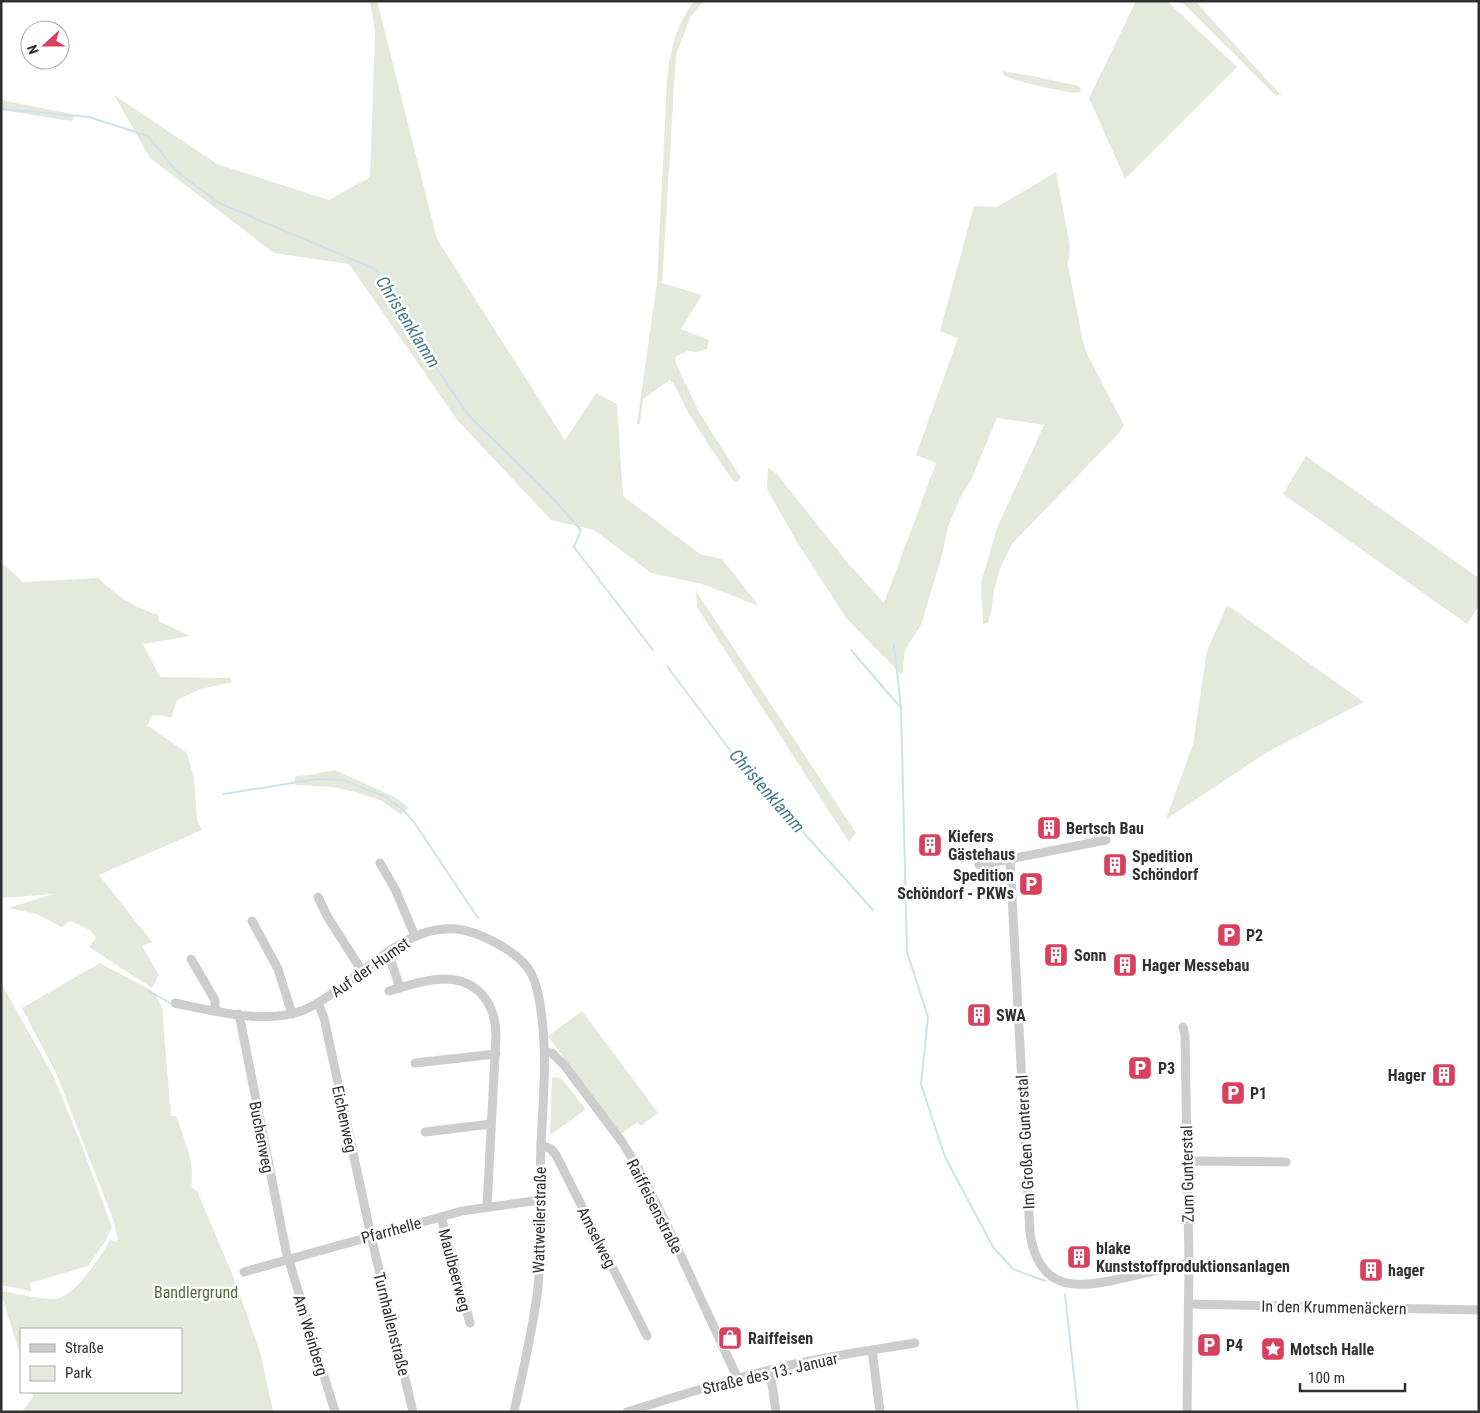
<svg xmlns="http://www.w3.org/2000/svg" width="1480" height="1413" font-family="'Roboto Condensed',sans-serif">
	<rect width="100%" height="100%" fill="#fff"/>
	<g fill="#e5e9dc">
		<polygon points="370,1 377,1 437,239 565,440 596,393 617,404 623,496 700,554 722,559 759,606 702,584 651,573 594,530 551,520 458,421 349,264 274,253 150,158 114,95 217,164 329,200 370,177 375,32"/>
		<path d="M694,1h9l-13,17 -14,37 -14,228 40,12 -21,34 28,11 -2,9 -11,3 -8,-1 -13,6 1,7 24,50 41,64 -2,3 -5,1c-16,-23 -31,-45 -45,-68 -7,-11 -10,-25 -19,-34l-27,19 -3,25h-3l20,-142 10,-200c3,-31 8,-55 27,-81z"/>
		<polygon points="1136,1 1167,1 1237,67 1125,179 1089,98"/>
		<polygon points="1181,1 1195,1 1278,92 1282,94 1276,96"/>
		<path d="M1002,71l26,4 51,11 2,4 -1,2c-9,3 -63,-11 -73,-15 -4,-2 -3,-2 -5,-6z"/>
		<polygon points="1,100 77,115 71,121 1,110"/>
		<polygon points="1056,172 1070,247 1068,265 1083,342 1088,356 1124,425 1119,433 1012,544 1000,569 994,590 992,608 988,623 983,624 981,583 997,528 1044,425 997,418 972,478 960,498 948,527 941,559 921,625 905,650 902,675 846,618 797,542 767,489 768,468 776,473 847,562 884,603 936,463 916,455 958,338 940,331 974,206 997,207"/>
		<polygon points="1306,456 1479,578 1479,605 1467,624 1283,494"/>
		<path d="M1,562l22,20 75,-4c22,20 31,27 60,37l1,6 31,15 -47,8 17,33 70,1 2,4 -31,7 -24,11 -6,18 -9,-3h-9l-3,3 -2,8 39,27 7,25 3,42 5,10 -103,45 53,67 -10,4 17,29 -7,13 -63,-41 7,-9 -6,-8 -20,-9 -8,6 -26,-13 -27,-6 44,-14 -52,4z"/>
		<polygon points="696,591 856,833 849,842 697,607"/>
		<polygon points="1227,605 1364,702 1269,751 1166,819 1193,744 1207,651"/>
		<polygon points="335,770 395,797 409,808 401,815 382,801 356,792 333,787 295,785 294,780 296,776 308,775"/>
		<path d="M100,963l54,29 8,16 9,108h5c6,17 15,38 16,55 0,6 -1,11 0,17l5,3 37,87 27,77 12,57h-251l11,-15 -1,-5h149v-63h-160v29l-20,-65v-2c13,2 43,9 54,8 21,-3 45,-42 55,-59l7,2 1,-2 -5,-21 -57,-146 -34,-65z"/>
		<polygon points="1,983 54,1077 83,1149 112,1227 106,1240 88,1266 30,1283 31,1291 1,1285"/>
		<polygon points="582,1011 658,1113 641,1126 637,1122 620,1135 548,1036"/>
		<polygon points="555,1077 562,1079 584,1107 585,1110 550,1135 552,1078"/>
	</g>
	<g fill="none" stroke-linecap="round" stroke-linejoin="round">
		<g stroke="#cde2ea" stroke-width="2">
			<polyline points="1,109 89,117 148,136 176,171 219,203 375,269 398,311 468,415 548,493 581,530 574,547 653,650"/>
			<polyline points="894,645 901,708 907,952 928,1017 921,1084 945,1157 993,1247 1013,1269 1045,1281"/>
			<polyline points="851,650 901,708"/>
			<polyline points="667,666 733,754 873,910"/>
			<polyline points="224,794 317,779 343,780 386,797 403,810 414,822 478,918"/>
			<polyline points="149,991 170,1003"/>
			<polyline points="1065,1294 1078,1412"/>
		</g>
		<g stroke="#cdcdcd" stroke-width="9">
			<path d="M1010,859l20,375c10,61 50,54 98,43 20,-5 41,-9 61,-14"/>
			<polyline points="380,863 395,889 415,936"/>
			<polyline points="979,865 1106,840"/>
			<polyline points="318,897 327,916 362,971"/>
			<polyline points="252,921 278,969 292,1014"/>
			<polyline points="388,952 400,988"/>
			<polyline points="191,959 215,1000 215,1010"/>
			<path d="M389,991c17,-5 38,-12 57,-12 33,1 50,26 50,57l-9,171"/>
			<path d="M175,1003c38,8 92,22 129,7 23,-10 43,-28 63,-43 22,-16 42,-32 69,-37 7,-1 14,-2 21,-1 23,3 63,23 74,44 7,14 9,30 11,45 5,42 1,84 -1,126 -2,48 1,96 -3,144 -5,41 -15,83 -24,124"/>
			<polyline points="318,1003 324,1018 371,1236 413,1412"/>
			<polyline points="239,1014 286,1251 335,1412"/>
			<polyline points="1183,1027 1185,1036 1189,1263 1187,1412"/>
			<polyline points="545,1052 552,1053 565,1066 622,1142 638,1168 663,1217 738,1379"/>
			<polyline points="415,1063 496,1054"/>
			<polyline points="425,1132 491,1124"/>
			<polyline points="541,1145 551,1149 556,1155 647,1336"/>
			<polyline points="1187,1164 1194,1161 1286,1162"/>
			<polyline points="441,1217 470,1323"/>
			<polyline points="244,1272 462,1211 540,1200"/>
			<polyline points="1189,1304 1479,1310"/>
			<polyline points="872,1350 880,1412"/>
			<polyline points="770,1371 776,1412"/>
			<path d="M627,1412c60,-19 120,-38 182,-51 35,-7 70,-12 106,-18"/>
		</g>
	</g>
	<defs>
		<symbol id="building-square" viewBox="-11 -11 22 22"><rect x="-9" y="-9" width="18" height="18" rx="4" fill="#d9405e" stroke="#fff"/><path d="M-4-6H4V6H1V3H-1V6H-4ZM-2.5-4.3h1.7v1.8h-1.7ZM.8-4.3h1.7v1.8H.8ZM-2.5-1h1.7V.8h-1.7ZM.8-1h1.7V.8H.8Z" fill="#fff"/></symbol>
		<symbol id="parking-square" viewBox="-11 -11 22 22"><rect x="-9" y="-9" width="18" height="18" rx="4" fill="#d9405e" stroke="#fff"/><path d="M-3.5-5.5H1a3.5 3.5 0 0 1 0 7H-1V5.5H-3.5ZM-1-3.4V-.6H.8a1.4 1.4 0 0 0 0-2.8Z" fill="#fff"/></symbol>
		<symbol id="shop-square" viewBox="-11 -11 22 22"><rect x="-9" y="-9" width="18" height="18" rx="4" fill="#d9405e" stroke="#fff"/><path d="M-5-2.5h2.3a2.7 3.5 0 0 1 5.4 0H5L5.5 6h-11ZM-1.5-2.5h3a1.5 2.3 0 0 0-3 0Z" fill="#fff"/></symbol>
		<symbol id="sight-square" viewBox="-11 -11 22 22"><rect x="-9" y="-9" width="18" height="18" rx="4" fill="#d9405e" stroke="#fff"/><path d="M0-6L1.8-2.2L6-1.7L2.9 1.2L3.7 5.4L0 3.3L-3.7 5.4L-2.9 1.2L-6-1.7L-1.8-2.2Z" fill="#fff"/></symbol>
	</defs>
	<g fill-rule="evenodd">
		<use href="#building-square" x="1035" y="814" width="28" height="28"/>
		<use href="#building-square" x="916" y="831" width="28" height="28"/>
		<use href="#building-square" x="1101" y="851" width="28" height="28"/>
		<use href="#parking-square" x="1017" y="870" width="28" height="28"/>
		<use href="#parking-square" x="1215" y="921" width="28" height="28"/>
		<use href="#building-square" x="1042" y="941" width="28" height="28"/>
		<use href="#building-square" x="1111" y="951" width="28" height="28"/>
		<use href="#building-square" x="965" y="1001" width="28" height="28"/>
		<use href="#parking-square" x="1126" y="1054" width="28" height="28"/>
		<use href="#building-square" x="1430" y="1061" width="28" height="28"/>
		<use href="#parking-square" x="1219" y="1079" width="28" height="28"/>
		<use href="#building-square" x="1065" y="1243" width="28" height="28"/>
		<use href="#building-square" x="1357" y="1256" width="28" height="28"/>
		<use href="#shop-square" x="716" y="1324" width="28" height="28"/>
		<use href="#parking-square" x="1195" y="1331" width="28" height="28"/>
		<use href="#sight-square" x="1259" y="1335" width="28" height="28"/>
	</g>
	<g text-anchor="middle" stroke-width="5" stroke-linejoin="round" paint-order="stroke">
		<g font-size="16" font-weight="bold" fill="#303030" stroke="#fff" text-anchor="start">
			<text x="1066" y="834">Bertsch Bau</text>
			<text x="948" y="842">Kiefers<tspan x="948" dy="18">Gästehaus</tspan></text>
			<text x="1132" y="862">Spedition<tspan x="1132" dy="18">Schöndorf</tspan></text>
			<text x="1014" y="881" text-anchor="end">Spedition<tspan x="1014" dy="18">Schöndorf - PKWs</tspan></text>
			<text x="1246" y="941">P2</text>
			<text x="1074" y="961">Sonn</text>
			<text x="1142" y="971">Hager Messebau</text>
			<text x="996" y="1021">SWA</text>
			<text x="1158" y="1074">P3</text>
			<text x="1426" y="1081" text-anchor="end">Hager</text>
			<text x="1250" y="1099">P1</text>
			<text x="1096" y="1254">blake<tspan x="1096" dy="18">Kunststoffproduktionsanlagen</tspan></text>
			<text x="1388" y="1276">hager</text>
			<text x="748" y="1344">Raiffeisen</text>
			<text x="1226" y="1351">P4</text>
			<text x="1290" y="1355">Motsch Halle</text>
		</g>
		<g font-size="16" fill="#303030" stroke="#fff">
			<text transform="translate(370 967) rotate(-35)" y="6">Auf der Humst</text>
			<text transform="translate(345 1119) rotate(78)" y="6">Eichenweg</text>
			<text transform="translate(262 1137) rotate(79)" y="6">Buchenweg</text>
			<text transform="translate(1025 1142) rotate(-93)" y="6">Im Großen Gunterstal</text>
			<text transform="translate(1187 1174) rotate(-91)" y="6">Zum Gunterstal</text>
			<text transform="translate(655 1206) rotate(63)" y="6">Raiffeisenstraße</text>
			<text transform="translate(539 1220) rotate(-89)" y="6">Wattweilerstraße</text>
			<text transform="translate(391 1230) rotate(-15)" y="6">Pfarrhelle</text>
			<text transform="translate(597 1237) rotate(63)" y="6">Amselweg</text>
			<text transform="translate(455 1270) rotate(75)" y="6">Maulbeerweg</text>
			<text transform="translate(1334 1307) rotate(1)" y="6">In den Krummenäckern</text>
			<text transform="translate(392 1324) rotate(76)" y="6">Turnhallenstraße</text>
			<text transform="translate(311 1335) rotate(73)" y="6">Am Weinberg</text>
			<text transform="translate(770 1373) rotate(-13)" y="6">Straße des 13. Januar</text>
		</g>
		<g font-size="16" fill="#586940" stroke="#fff">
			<text x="196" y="1298">Bandlergrund</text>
		</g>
		<g font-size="18" font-style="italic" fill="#437a8d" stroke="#fff">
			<text transform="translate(408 322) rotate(58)" y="6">Christenklamm</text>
			<text transform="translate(767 791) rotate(49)" y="6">Christenklamm</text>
		</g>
	</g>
	<rect width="1480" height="1413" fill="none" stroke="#303030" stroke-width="5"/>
	<rect x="20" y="1328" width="162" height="65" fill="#ffffff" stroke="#acacac"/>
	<rect x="30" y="1344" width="25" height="8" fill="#cdcdcd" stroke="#acacac"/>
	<text x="65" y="1353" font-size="15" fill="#303030">Straße</text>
	<rect x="30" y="1366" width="25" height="15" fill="#e5e9dc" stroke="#acacac"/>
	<text x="65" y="1378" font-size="15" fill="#303030">Park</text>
	<g transform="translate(45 45) rotate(249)"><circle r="24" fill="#ffffff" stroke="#acacac"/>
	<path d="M0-4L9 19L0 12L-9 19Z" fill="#d9405e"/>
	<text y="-8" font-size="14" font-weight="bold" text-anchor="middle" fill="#303030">N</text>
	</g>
	<path d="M1300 1383v8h105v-8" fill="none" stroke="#303030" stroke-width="2.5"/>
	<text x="1308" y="1383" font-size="15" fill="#303030" stroke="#ffffff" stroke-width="4" paint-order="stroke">100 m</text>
</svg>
